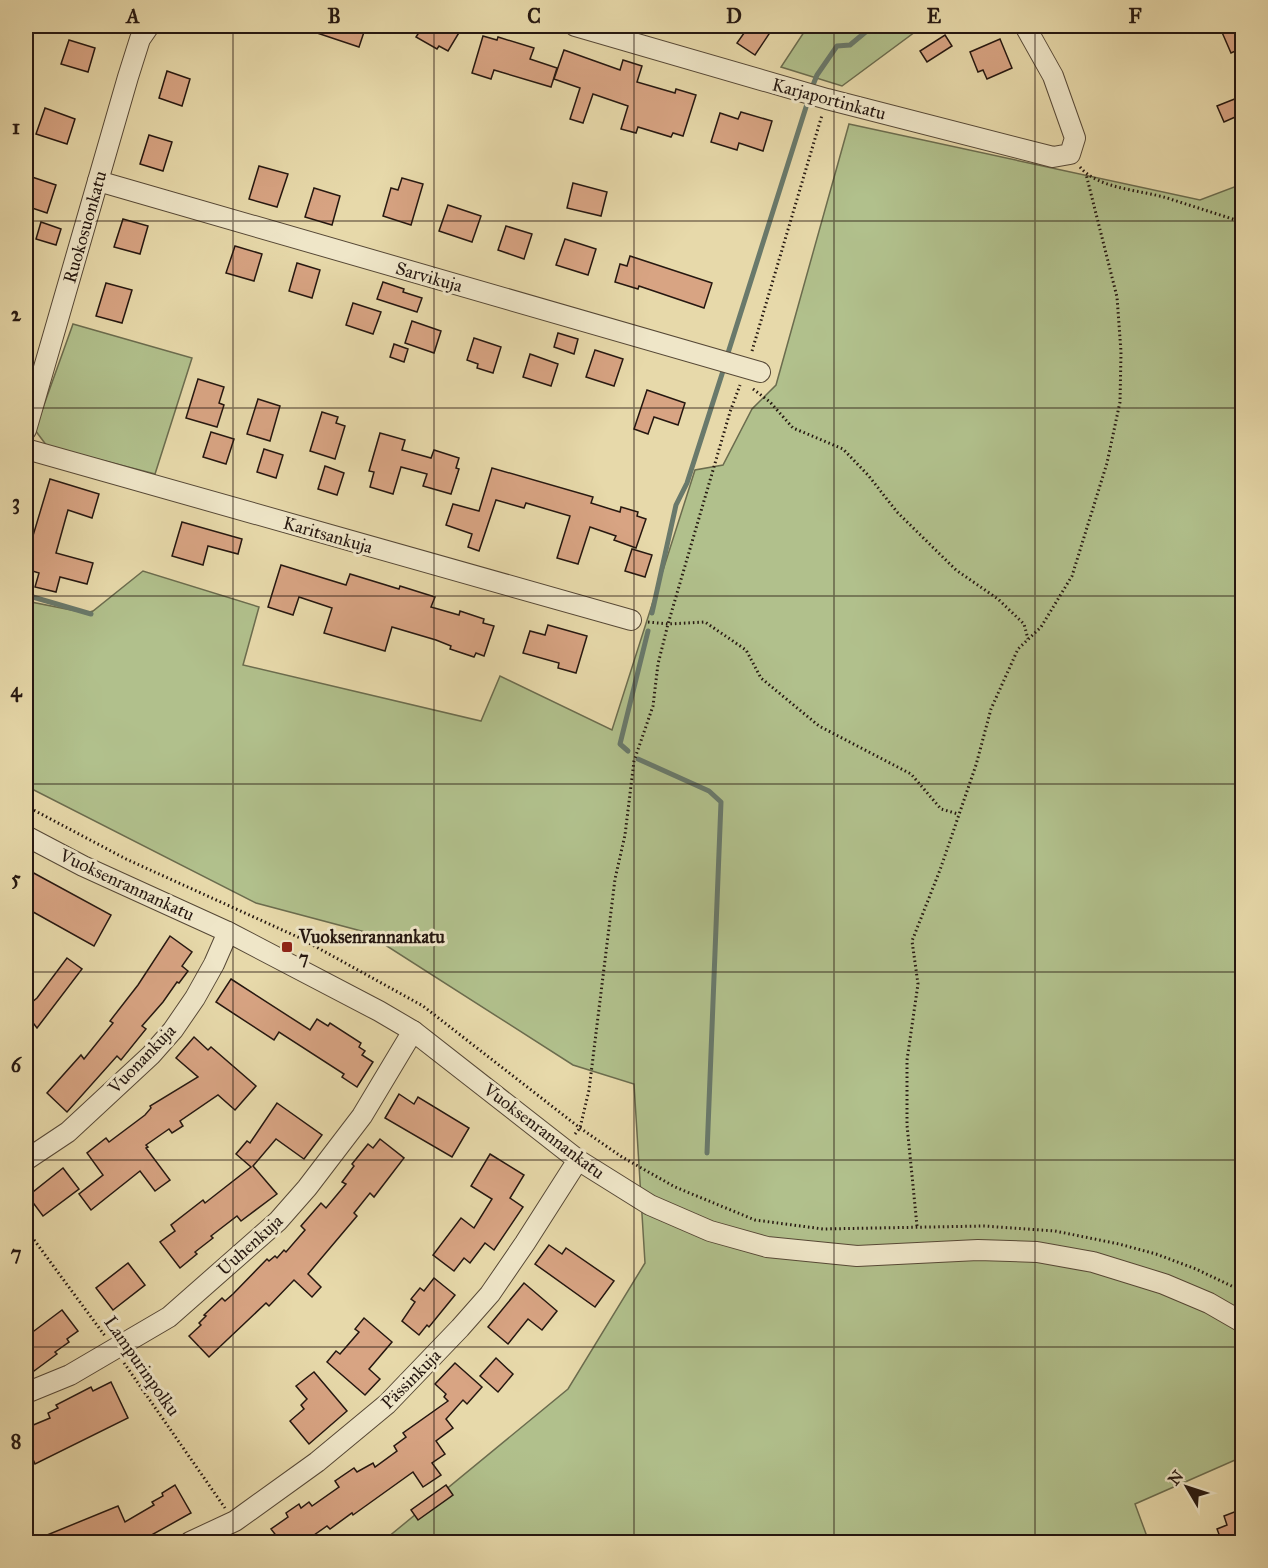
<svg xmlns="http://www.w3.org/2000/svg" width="1268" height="1568" font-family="'IM FELL Great Primer',serif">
	<rect width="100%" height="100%" fill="#e7d9aa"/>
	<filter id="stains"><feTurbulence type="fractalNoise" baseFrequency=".00333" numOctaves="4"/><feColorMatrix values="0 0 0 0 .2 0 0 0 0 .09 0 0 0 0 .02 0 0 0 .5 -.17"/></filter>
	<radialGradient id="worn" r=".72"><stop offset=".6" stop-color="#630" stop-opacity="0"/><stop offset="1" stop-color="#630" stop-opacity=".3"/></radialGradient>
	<g fill="#b1c08c" stroke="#6b6c4e" stroke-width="1.5">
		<polygon points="808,26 923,26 842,86 781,67"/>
		<polygon points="849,124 1200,200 1242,184 1242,1457 1135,1504 1149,1542 382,1542 568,1389 645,1263 634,1084 573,1065 365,932 256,903 26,786 26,601 86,613 93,611 143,571 259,607 243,665 481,721 500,676 612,730 695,470 723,465 752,409 776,385"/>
		<polygon points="73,324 192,358 155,474 47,446 35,430"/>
	</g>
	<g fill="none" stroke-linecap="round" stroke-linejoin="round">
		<g stroke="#69796b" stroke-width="5">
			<polyline points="813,85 817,75 837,46 850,45 868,30 868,26"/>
			<polyline points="728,353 807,104"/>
			<polyline points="26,595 91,614"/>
			<polyline points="652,613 676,505 687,483 723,371"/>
			<polyline points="628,751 620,744 648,631"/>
			<polyline points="638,759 709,791 721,802 707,1153"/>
		</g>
	</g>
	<g fill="#d8a483" stroke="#251710" stroke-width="1.5">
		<polygon points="302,26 366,26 359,47 302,28"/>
		<polygon points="423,26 463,26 448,51 439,46 437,49 416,37"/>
		<polygon points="749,26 763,26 771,31 755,55 737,43"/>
		<polygon points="1230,26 1242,26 1242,48 1231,53 1221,30"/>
		<polygon points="945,35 952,46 927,62 920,51"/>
		<polygon points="483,36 497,40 498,37 534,48 530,59 557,68 551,87 494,70 491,79 472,73"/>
		<polygon points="1000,39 1012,68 987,79 983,70 978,72 970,52"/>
		<polygon points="69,40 95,48 88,72 61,64"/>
		<polygon points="564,50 620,70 623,60 642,66 637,82 675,93 676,89 696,95 683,136 673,133 671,137 638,127 636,133 621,129 628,106 593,94 583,123 570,119 580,88 554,79"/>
		<polygon points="167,71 190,79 182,106 159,98"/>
		<polygon points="1237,98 1242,114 1224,122 1217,106"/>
		<polygon points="45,108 75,119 67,144 36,134"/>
		<polygon points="741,112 772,121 763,151 739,143 737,150 711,142 720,113 738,119"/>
		<polygon points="149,135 172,142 163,171 140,164"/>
		<polygon points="259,166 288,174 277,207 249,199"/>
		<polygon points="26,175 56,185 47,213 26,206"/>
		<polygon points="402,178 423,184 411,225 383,216 391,188 398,190"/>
		<polygon points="573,183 607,192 601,216 567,208"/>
		<polygon points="314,188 340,196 332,225 305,217"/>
		<polygon points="448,205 481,216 472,242 439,231"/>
		<polygon points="123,219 148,226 140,254 114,247"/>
		<polygon points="41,222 61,229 56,245 36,239"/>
		<polygon points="506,226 532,234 524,259 498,250"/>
		<polygon points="565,239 596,249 588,275 556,265"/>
		<polygon points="235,246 262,254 254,281 226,273"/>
		<polygon points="630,256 712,283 704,308 639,286 638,289 615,282 620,264 627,266"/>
		<polygon points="297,263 320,270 312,298 289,291"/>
		<polygon points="383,282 404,289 403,292 422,298 417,312 377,299"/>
		<polygon points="106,283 132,290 122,323 96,316"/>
		<polygon points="353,303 381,312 373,334 346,325"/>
		<polygon points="412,321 441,331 434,353 405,343"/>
		<polygon points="558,333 578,339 574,354 554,347"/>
		<polygon points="474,338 501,347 493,373 477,368 478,364 467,360"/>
		<polygon points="394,344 408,349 404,362 390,357"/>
		<polygon points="595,350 623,359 614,386 586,377"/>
		<polygon points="530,354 558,364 551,386 523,377"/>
		<polygon points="198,379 224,387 219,403 224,405 217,427 186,418"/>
		<polygon points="647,390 685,403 678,425 654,417 648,434 634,429"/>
		<polygon points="258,399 280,406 270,441 247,434"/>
		<polygon points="322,412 338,417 336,423 345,426 335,459 310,451"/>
		<polygon points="211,432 234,439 226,464 203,457"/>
		<polygon points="380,433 405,440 402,450 431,458 434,450 459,458 456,468 459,469 451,494 423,486 427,474 401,467 393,494 370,487 374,472 369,471"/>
		<polygon points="264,449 283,455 276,478 257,472"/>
		<polygon points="325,466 344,473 337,495 318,489"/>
		<polygon points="492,468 593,497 591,503 620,512 621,507 638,512 637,516 646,519 636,548 614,540 616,536 590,527 578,564 557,558 570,516 526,503 524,508 496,500 479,551 468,547 472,534 446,525 453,504 479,511"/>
		<polygon points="50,479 99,494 92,518 68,510 56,553 93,563 87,584 60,577 56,592 35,587 39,573 26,569 26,559"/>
		<polygon points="182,522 242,539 238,554 208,546 203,565 172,556"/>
		<polygon points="632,549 652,555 645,577 625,571"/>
		<polygon points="281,565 346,585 350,574 399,589 400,586 435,597 431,607 459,615 460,611 484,619 483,623 494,626 484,656 476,653 474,657 450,649 451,646 436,640 392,627 385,651 324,633 332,608 299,597 293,615 268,607"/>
		<polygon points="548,625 587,636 576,673 558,668 559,663 523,653 530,631 545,635"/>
		<polygon points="30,871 111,915 94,946 26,908 26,880"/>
		<polygon points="170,936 192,952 182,966 188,971 179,983 177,982 163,1002 142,1026 146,1029 121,1060 117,1056 67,1112 47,1093 81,1055 84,1059 113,1023 110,1021 138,985"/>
		<polygon points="67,958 82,969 37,1028 34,1024 26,1031 26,1007 37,998"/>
		<polygon points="231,979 310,1030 317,1019 328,1026 330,1023 361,1043 359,1047 365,1051 362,1055 373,1062 357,1087 342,1077 344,1074 279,1032 274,1040 216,1002"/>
		<polygon points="194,1037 208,1050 211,1047 256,1086 235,1110 218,1095 180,1121 183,1126 172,1133 169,1129 146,1145 148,1147 146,1148 170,1180 155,1191 140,1171 91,1210 79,1194 103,1175 87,1153 106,1138 109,1142 145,1115 151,1108 150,1106 198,1077 176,1058"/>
		<polygon points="399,1094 414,1104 418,1097 469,1128 452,1157 385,1118"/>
		<polygon points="277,1103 322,1135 304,1159 276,1139 253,1166 277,1194 241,1221 237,1216 211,1236 213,1238 195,1252 197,1254 180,1268 160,1242 175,1231 171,1225 203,1200 205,1203 251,1167 236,1154 247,1141 250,1143"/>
		<polygon points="380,1139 404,1158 374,1197 370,1193 354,1213 357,1216 308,1274 321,1287 312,1297 294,1280 269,1306 266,1303 209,1357 189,1336 201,1325 199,1323 206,1316 204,1315 222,1298 225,1301 233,1294 267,1259 269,1261 275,1256 277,1258 284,1250 286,1252 305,1230 301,1226 321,1203 326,1208 346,1184 342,1182 354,1166 352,1164 368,1144 373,1148"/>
		<polygon points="490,1154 524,1175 510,1198 523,1207 494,1250 485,1243 470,1263 464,1258 454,1271 433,1255 461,1218 474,1228 492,1199 471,1186"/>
		<polygon points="63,1168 79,1189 43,1216 28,1196"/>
		<polygon points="549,1245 562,1254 566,1248 614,1281 595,1307 535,1264"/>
		<polygon points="128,1263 145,1285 113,1310 96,1288"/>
		<polygon points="434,1278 455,1295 429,1327 427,1325 419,1335 402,1321 415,1302 411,1299 420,1288 424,1291"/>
		<polygon points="524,1283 557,1311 542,1330 528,1319 508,1344 488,1327"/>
		<polygon points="62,1310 78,1331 67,1339 69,1342 55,1352 57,1354 34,1371 26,1360 26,1337"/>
		<polygon points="364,1318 392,1342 369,1369 380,1379 365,1395 327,1362 336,1351 340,1354 359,1332 355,1329"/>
		<polygon points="496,1358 513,1374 498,1392 480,1376"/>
		<polygon points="455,1363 482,1387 467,1404 463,1400 446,1419 453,1428 436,1441 445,1454 432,1463 441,1475 423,1487 413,1472 353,1515 352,1513 330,1529 327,1526 304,1542 281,1542 271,1529 288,1517 286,1513 299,1504 301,1508 309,1502 312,1506 339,1487 335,1481 354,1468 357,1472 373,1463 375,1467 397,1451 394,1446 406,1437 403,1433 448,1401 444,1397 446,1394 435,1384"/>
		<polygon points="314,1372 347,1411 309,1444 290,1421 304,1409 301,1405 307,1399 296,1386"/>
		<polygon points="111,1382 128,1418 35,1464 32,1457 26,1460 26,1428 50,1418 48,1413 58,1408 56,1405 91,1387 93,1391"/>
		<polygon points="175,1485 191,1513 139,1542 30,1542 118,1506 125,1522 154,1505 152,1502 163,1496 162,1493"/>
		<polygon points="446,1485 453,1495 418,1520 411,1510"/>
		<polygon points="1242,1509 1242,1542 1222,1542 1217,1529 1227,1525 1224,1516"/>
	</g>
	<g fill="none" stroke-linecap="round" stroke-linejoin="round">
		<defs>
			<g id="minor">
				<polyline points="575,26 827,99 1053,157 1070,154 1075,138 1053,76 1025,26"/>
				<polyline points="98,181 760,372"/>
				<polyline points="26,430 128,77 140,39 149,26"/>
				<polyline points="26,449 631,620"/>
				<polyline points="26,836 83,866 228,932 379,1011 413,1031 578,1160 650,1205 710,1231 767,1247 857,1256 978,1250 1037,1252 1093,1262 1164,1284 1209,1303 1242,1322"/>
				<polyline points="26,1160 68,1132 151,1055 173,1030 195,998 214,964 228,932"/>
				<polyline points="26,1393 70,1375 169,1317 278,1221 307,1188 362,1116 413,1031"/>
				<polyline points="190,1542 235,1521 317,1462 387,1404 460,1328 490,1294 525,1243 578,1160"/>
			</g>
		</defs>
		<use href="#minor" stroke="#564836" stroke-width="22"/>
		<g stroke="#251710" stroke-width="3" stroke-dasharray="1.5 3" stroke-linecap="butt">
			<path d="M1080,167c18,22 61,23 87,31 25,8 50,16 75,24"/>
			<polyline points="752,351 822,115"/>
			<polyline points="753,389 770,402 793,428 843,449 868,475 897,512 956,570 998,599 1024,624 1028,639"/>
			<polyline points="648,622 668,624 705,622 746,650 761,678 819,726 911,774 941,809 958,814"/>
			<polyline points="26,806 126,859 300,938 423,1006 580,1128 622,1157 675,1187 755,1220 823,1229 984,1226 1055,1231 1119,1244 1156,1254 1196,1269 1242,1291"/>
			<polyline points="575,1134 580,1128 589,1090 615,879 625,835 634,761 653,706 658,664 668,624 730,412 740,385"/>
			<polyline points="917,1226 907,1125 907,1060 918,984 912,941 940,870 976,765 991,709 1018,649 1041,627 1072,576 1107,463 1120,402 1121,352 1117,297 1086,174"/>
			<polyline points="26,1229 105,1336"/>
			<polyline points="124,1363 225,1508"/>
			<polyline points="245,1535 251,1542"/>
		</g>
		<use href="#minor" stroke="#efe6c8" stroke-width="20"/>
	</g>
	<path fill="none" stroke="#251710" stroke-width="1.5" stroke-opacity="0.55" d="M233,26v1516M434,26v1516M634,26v1516M834,26v1516M1035,26v1516M26,221h1216M26,408h1216M26,596h1216M26,784h1216M26,972h1216M26,1160h1216M26,1347h1216"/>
	<rect fill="#8f2418" stroke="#efe6c8" stroke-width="2" x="281" y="941" width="12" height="12" rx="3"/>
	<g text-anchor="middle" stroke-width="6" stroke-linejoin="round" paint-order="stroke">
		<g font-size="18" fill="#251710" stroke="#efe6c8">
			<text transform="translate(829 99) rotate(15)" y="6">Karjaportinkatu</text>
			<text transform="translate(85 227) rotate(-74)" y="6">Ruokosuonkatu</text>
			<text transform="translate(429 277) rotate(16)" y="6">Sarvikuja</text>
			<text transform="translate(328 535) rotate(16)" y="6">Karitsankuja</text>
			<text transform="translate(127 885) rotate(25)" y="6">Vuoksenrannankatu</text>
			<text transform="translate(142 1059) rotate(-46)" y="6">Vuonankuja</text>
			<text transform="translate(544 1131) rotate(37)" y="6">Vuoksenrannankatu</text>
			<text transform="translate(250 1245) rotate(-42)" y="6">Uuhenkuja</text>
			<text transform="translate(142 1366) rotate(55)" y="6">Lampurinpolku</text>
			<text transform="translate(411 1379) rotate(-45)" y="6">Pässinkuja</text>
		</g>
		<g font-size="18" font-weight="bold" fill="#251710" stroke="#efe6c8" text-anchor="start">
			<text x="299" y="943">Vuoksenrannankatu<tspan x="299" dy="21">7</tspan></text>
		</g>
	</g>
	<rect width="1268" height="1568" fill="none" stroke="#e7d9aa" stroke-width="66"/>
	<g transform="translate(1187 1487) rotate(309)" stroke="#efe6c8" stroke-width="4.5" paint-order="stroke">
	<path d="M0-4.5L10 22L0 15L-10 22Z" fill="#251710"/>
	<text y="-9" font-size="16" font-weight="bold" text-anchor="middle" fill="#251710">N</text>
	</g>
	<rect x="33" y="33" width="1202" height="1502" fill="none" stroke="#251710" stroke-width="2"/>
	<g font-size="20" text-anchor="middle" font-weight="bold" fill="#251710">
		<text x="133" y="23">A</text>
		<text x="334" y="23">B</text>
		<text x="534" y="23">C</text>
		<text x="734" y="23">D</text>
		<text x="934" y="23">E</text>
		<text x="1135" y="23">F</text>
		<text x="16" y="134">1</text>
		<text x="16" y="321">2</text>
		<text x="16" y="509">3</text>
		<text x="16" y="697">4</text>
		<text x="16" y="885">5</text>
		<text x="16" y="1072">6</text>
		<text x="16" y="1260">7</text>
		<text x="16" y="1448">8</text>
	</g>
	<rect width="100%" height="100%" filter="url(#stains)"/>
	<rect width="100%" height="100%" fill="url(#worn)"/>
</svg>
